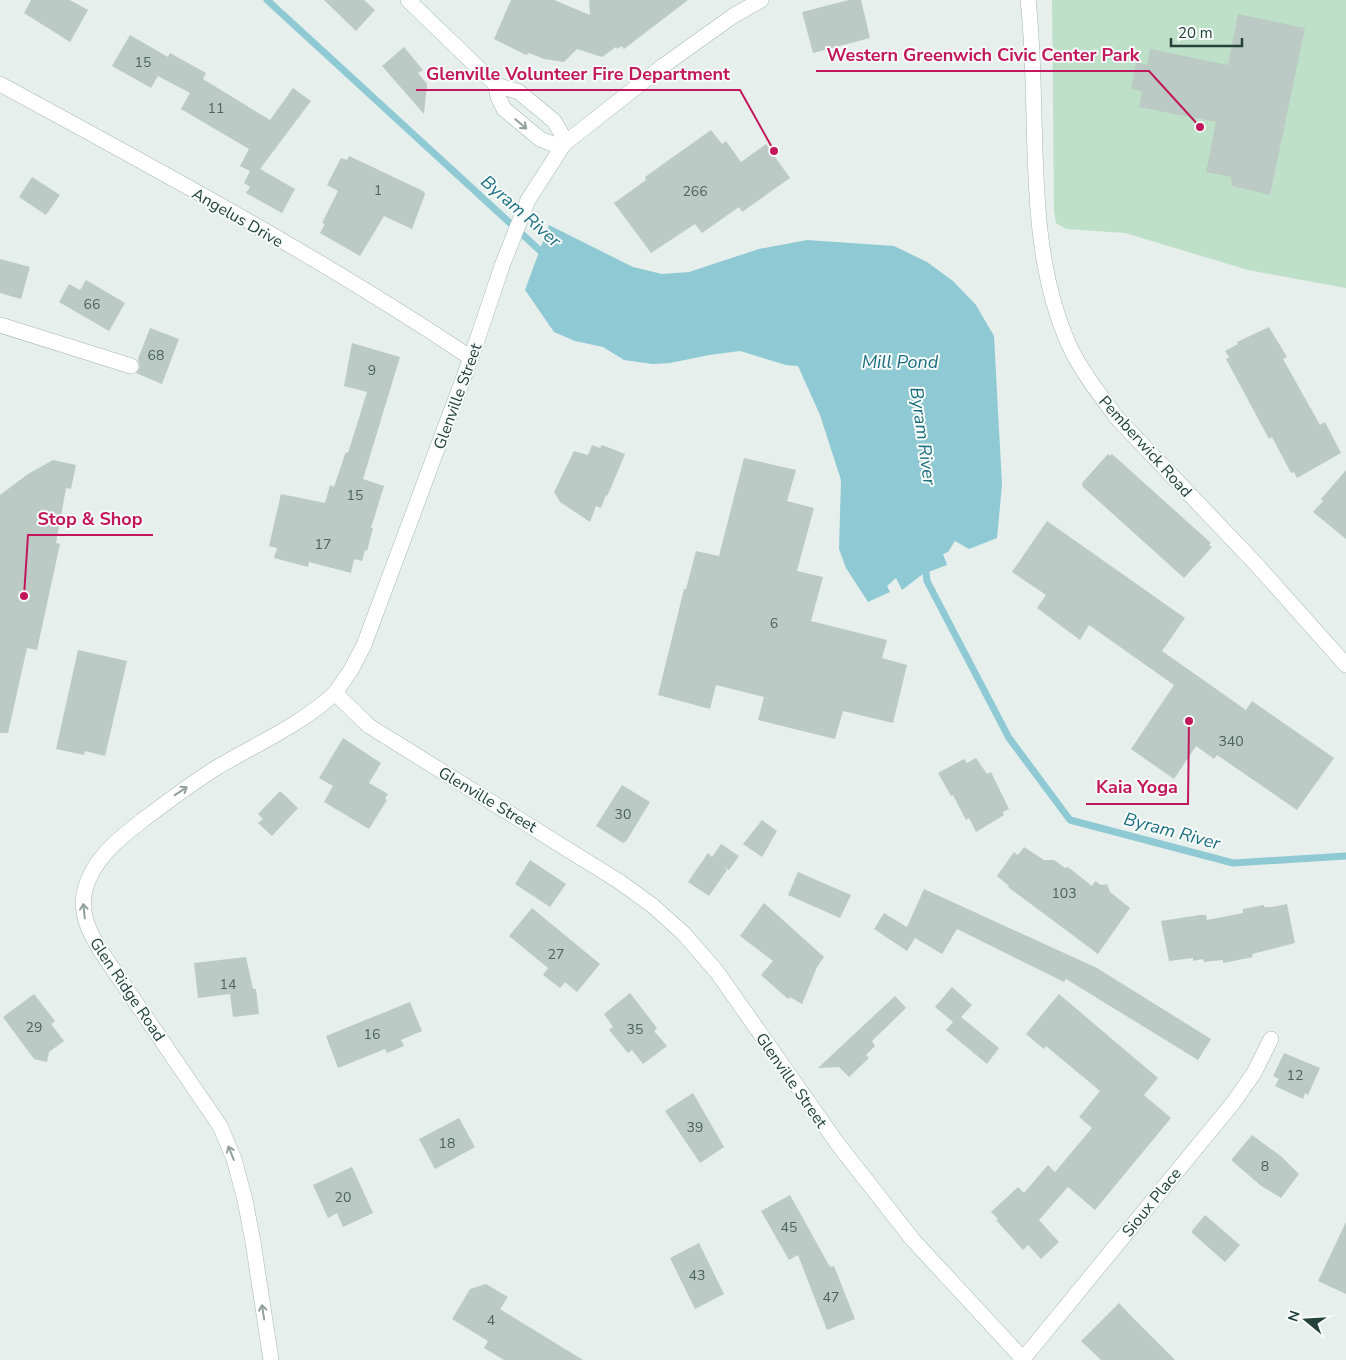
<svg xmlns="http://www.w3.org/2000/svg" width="1346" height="1360" font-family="'Nunito Sans',sans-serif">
	<rect width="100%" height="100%" fill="#e6efeb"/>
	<polygon fill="#bfe0c8" points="1052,0 1346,0 1346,288 1248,270 1125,233 1066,229 1056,223 1054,211"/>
	<polygon fill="#8ec9d4" points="549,225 633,267 662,274 689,272 759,249 807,240 894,246 927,262 953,281 976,305 994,336 1002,485 997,538 969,549 955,541 948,552 943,554 947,565 923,574 902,590 896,578 887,586 890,592 868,602 846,568 839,549 841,480 820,415 798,366 786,365 740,351 709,355 670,363 652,364 624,360 603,347 575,341 554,332 525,290"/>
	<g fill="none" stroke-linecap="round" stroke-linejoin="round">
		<g stroke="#8ec9d4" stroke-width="7">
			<polyline points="267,0 547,257"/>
			<polyline points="925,565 927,581 1009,738 1070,820 1233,863 1346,856"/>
		</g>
	</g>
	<g fill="#bbcac4">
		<polygon points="31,0 70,0 88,10 70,42 24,13"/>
		<polygon points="324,0 364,0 375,10 356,31"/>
		<polygon points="511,0 554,0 590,15 589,0 688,0 624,49 622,46 617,49 616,47 602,57 577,49 564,62 544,59 529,53 526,55 494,39"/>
		<polygon points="849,0 861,0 870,38 813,53 802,12"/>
		<polygon points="1238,14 1305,28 1270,195 1232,186 1231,177 1206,172 1216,122 1139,107 1142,91 1131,89 1136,62 1147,65 1150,49 1228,65"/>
		<polygon points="130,35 168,57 170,53 206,73 203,79 270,120 293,88 311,101 260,169 295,189 282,213 246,193 250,187 244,183 250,171 240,166 249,149 181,109 190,93 158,76 151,88 112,66"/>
		<polygon points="404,47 423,70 418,73 427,84 424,114 382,66"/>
		<polygon points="711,130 722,144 726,141 741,162 766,144 790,178 742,212 739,207 702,233 695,224 651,253 614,203 646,180 645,177"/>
		<polygon points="349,156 423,191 425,194 412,229 384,216 360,256 320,233 325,224 322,223 338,191 327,185 341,158 347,160"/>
		<polygon points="32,177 60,195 46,215 19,197"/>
		<polygon points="0,259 30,267 21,299 0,293"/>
		<polygon points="86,280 125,303 109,331 59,302 69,284 80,290"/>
		<polygon points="1269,327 1287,357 1283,359 1320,425 1325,422 1341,453 1297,478 1294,472 1291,473 1272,437 1269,439 1226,359 1229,357 1225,351 1238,344 1237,342"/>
		<polygon points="150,328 179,339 162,384 136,373 140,368 138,359"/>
		<polygon points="352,343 400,357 363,479 384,486 371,528 373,528 367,551 365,550 362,561 354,559 351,573 309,562 308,567 274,558 277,548 269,546 281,494 325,503 330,485 334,487 344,457 346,452 348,453 367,392 344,386"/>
		<polygon points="592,445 600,448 602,445 625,454 610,490 607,496 606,495 601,508 596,506 590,522 560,502 554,492 574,451 588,455"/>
		<polygon points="1108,454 1110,456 1112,454 1211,543 1209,545 1212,547 1184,578 1083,487 1082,483"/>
		<polygon points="744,458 796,470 787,501 814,508 797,571 823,577 811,621 887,640 882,658 907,665 893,723 843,711 835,739 758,720 764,697 716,685 710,709 658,695 684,589 686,589 696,551 719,556"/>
		<polygon points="53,460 76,465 71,489 66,488 56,543 60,544 37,650 27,648 8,733 0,733 0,495 28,474"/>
		<polygon points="1346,470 1346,539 1313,512 1323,501 1321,499"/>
		<polygon points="1047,521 1185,618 1162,651 1246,710 1252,701 1334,758 1297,810 1217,755 1214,759 1196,746 1174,779 1131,749 1174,685 1089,625 1080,640 1037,608 1046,595 1012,572"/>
		<polygon points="78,650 127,661 105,756 85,751 84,755 56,749"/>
		<polygon points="343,738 381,763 369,783 388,794 385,799 387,800 369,829 324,802 333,786 319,778"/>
		<polygon points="976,758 987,774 991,772 1009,809 1003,812 1004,815 976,832 969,818 966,820 953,795 951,796 938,773 964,759 967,763"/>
		<polygon points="622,785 650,802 627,840 623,843 596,826"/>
		<polygon points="280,791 298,808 272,836 258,823 263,819 258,814"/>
		<polygon points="762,820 777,831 762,857 743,844"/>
		<polygon points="721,844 739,856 729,870 724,867 727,870 709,896 688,882 708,853 712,857"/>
		<polygon points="1024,847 1044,860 1054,860 1065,868 1068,867 1092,886 1095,881 1101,885 1107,884 1110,892 1130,908 1098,954 1008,887 1009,886 997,876 1014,852 1018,855"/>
		<polygon points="530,860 566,884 550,907 515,884"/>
		<polygon points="798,872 851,895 840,918 788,895"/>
		<polygon points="924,889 1097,968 1211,1039 1198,1060 1066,979 1064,982 957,929 942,954 915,938 907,951 874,929 884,913 907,927"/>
		<polygon points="764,903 824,957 817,967 802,1004 790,997 788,999 761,975 773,961 740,936"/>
		<polygon points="1287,904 1295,943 1252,954 1253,957 1223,963 1223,960 1204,962 1203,959 1193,961 1193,958 1169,961 1161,921 1200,915 1206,915 1207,920 1243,913 1243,909 1264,905 1264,907 1272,907"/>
		<polygon points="532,908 600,964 577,992 565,982 560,988 543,975 548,968 509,936"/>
		<polygon points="246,957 253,989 256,989 259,1014 233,1017 230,994 198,998 194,963"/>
		<polygon points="952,987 972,1005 961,1017 999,1048 987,1064 946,1030 953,1022 935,1007"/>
		<polygon points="630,993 657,1028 654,1031 667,1046 643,1064 632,1050 628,1053 609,1030 613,1027 604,1014"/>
		<polygon points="34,994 55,1021 51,1024 64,1041 49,1052 47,1062 34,1059 3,1017"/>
		<polygon points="1059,994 1158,1078 1144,1095 1171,1118 1095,1210 1068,1187 1039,1220 1059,1242 1041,1259 1028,1245 1023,1250 996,1220 998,1219 991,1212 1018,1187 1024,1193 1048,1165 1055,1172 1092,1128 1079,1117 1100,1091 1046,1046 1044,1049 1026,1034"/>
		<polygon points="895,996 906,1008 872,1041 875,1046 866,1055 869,1058 849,1077 839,1067 818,1068"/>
		<polygon points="410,1002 422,1031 401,1040 404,1046 387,1053 385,1049 338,1068 326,1036"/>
		<polygon points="1284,1053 1320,1068 1308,1095 1305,1093 1303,1099 1275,1086 1279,1079 1273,1076"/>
		<polygon points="693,1093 724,1147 700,1163 665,1111"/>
		<polygon points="459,1118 475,1147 435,1169 419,1139"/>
		<polygon points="1252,1135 1282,1157 1299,1174 1281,1198 1260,1185 1231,1160"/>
		<polygon points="352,1167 373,1213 343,1227 337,1213 328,1218 313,1185"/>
		<polygon points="790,1195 830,1267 834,1266 855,1319 827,1330 798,1255 789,1260 761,1211"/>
		<polygon points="1205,1215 1240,1245 1225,1262 1191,1232"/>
		<polygon points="1346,1222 1346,1294 1318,1281"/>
		<polygon points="699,1243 724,1294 695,1309 670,1258"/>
		<polygon points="486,1284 508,1297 500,1309 583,1360 504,1360 484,1348 488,1341 452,1319 470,1289"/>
		<polygon points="1119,1303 1133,1318 1175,1360 1101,1360 1081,1341"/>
	</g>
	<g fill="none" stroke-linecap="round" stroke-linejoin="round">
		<defs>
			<g id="street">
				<path d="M1028,0c13,112 -6,240 41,345 12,26 31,50 48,73l138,145 91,102"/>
				<path d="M0,84c158,86 322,174 471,274"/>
				<polyline points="0,325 131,366"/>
				<polyline points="1023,1359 1233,1103 1254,1073 1271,1039"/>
				<path d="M271,1360l-18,-118 -8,-42 -11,-41 -14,-33 -120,-176c-11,-19 -21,-37 -15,-60 7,-29 31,-49 54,-67 25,-19 50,-38 77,-55 40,-24 85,-43 119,-75"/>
			</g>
			<g id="secondary">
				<polyline points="408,0 496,85 519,92 554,121 561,133 564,144"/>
				<polyline points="761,0 733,16 663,66 564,144 528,200 502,266 471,358 364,645 351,670 335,693 369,726 620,882 653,906 684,934 717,972 837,1143 913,1240 1024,1360"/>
				<polyline points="496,85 498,97 504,109 540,139 553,144 564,144"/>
			</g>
		</defs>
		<use href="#street" stroke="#a8b8b2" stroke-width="16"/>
		<use href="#secondary" stroke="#a4bbb3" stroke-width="16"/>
		<use href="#street" stroke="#fff" stroke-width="15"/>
		<use href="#secondary" stroke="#fff" stroke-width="15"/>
	</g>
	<defs><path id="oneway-shaft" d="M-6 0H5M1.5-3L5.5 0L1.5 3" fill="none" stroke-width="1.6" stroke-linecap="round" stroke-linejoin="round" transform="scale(1.25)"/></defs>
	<g stroke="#92a09c">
		<use href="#oneway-shaft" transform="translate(521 124) rotate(40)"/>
		<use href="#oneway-shaft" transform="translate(181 791) rotate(-33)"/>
		<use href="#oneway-shaft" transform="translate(84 911) rotate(-96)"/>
		<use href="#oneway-shaft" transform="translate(231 1153) rotate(-112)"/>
		<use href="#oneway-shaft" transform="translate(263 1312) rotate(-99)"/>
	</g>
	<g text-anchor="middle" stroke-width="4" stroke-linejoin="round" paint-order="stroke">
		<g font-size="14" fill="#4a645c">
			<text x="143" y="67">15</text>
			<text x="216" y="113">11</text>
			<text x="378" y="195">1</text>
			<text x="695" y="196">266</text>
			<text x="92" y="309">66</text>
			<text x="156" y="360">68</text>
			<text x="372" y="375">9</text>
			<text x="355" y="500">15</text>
			<text x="323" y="549">17</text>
			<text x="774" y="628">6</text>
			<text x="1231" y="746">340</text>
			<text x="623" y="819">30</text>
			<text x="1064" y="898">103</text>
			<text x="556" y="959">27</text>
			<text x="228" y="989">14</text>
			<text x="34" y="1032">29</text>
			<text x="635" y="1034">35</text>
			<text x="372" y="1039">16</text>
			<text x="1295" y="1080">12</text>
			<text x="695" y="1132">39</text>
			<text x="447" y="1148">18</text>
			<text x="1265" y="1171">8</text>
			<text x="343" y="1202">20</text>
			<text x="789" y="1232">45</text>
			<text x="697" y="1280">43</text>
			<text x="831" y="1302">47</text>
			<text x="491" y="1325">4</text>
		</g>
		<g font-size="16" fill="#24423a" stroke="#f7fbf9">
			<text transform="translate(238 217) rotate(30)" y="6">Angelus Drive</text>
			<text transform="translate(457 396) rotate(-70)" y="6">Glenville Street</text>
			<text transform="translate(1146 446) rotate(48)" y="6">Pemberwick Road</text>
			<text transform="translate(488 799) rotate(31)" y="6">Glenville Street</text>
			<text transform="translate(128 989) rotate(56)" y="6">Glen Ridge Road</text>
			<text transform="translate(792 1080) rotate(55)" y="6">Glenville Street</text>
			<text transform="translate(1151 1202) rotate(-51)" y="6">Sioux Place</text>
		</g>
		<g font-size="18" font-style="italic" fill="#1c6f80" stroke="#f7fbf9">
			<text transform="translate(521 211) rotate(41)" y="6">Byram River</text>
			<text x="900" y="368">Mill Pond</text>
			<text transform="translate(923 436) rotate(82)" y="6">Byram River</text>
			<text transform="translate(1172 831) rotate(15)" y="6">Byram River</text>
		</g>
	</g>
	<path fill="none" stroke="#c2185b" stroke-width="2" d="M1200 127L1149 71H816M774 151L740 90H416M24 596L28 535H153M1189 721L1188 804H1086"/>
	<g fill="#c2185b" stroke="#f7fbf9" stroke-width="2">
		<circle cx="1200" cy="127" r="5"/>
		<circle cx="774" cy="151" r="5"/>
		<circle cx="24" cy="596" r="5"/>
		<circle cx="1189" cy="721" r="5"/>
	</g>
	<g font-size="18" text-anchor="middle" font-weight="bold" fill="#c2185b" stroke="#f7fbf9" stroke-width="4" stroke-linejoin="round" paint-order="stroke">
		<text x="983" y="61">Western Greenwich Civic Center Park</text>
		<text x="578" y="80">Glenville Volunteer Fire Department</text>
		<text x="90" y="525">Stop &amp; Shop</text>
		<text x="1137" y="793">Kaia Yoga</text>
	</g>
	<g transform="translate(1306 1320) rotate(288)" stroke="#f7fbf9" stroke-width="4" paint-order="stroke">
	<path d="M0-4L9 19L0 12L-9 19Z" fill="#24423a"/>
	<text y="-8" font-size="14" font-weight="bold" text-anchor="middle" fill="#24423a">N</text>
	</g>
	<path d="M1171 38v8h71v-8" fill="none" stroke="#24423a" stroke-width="2.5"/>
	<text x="1178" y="38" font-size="15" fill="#24423a" stroke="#f7fbf9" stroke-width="4" paint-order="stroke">20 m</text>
</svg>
